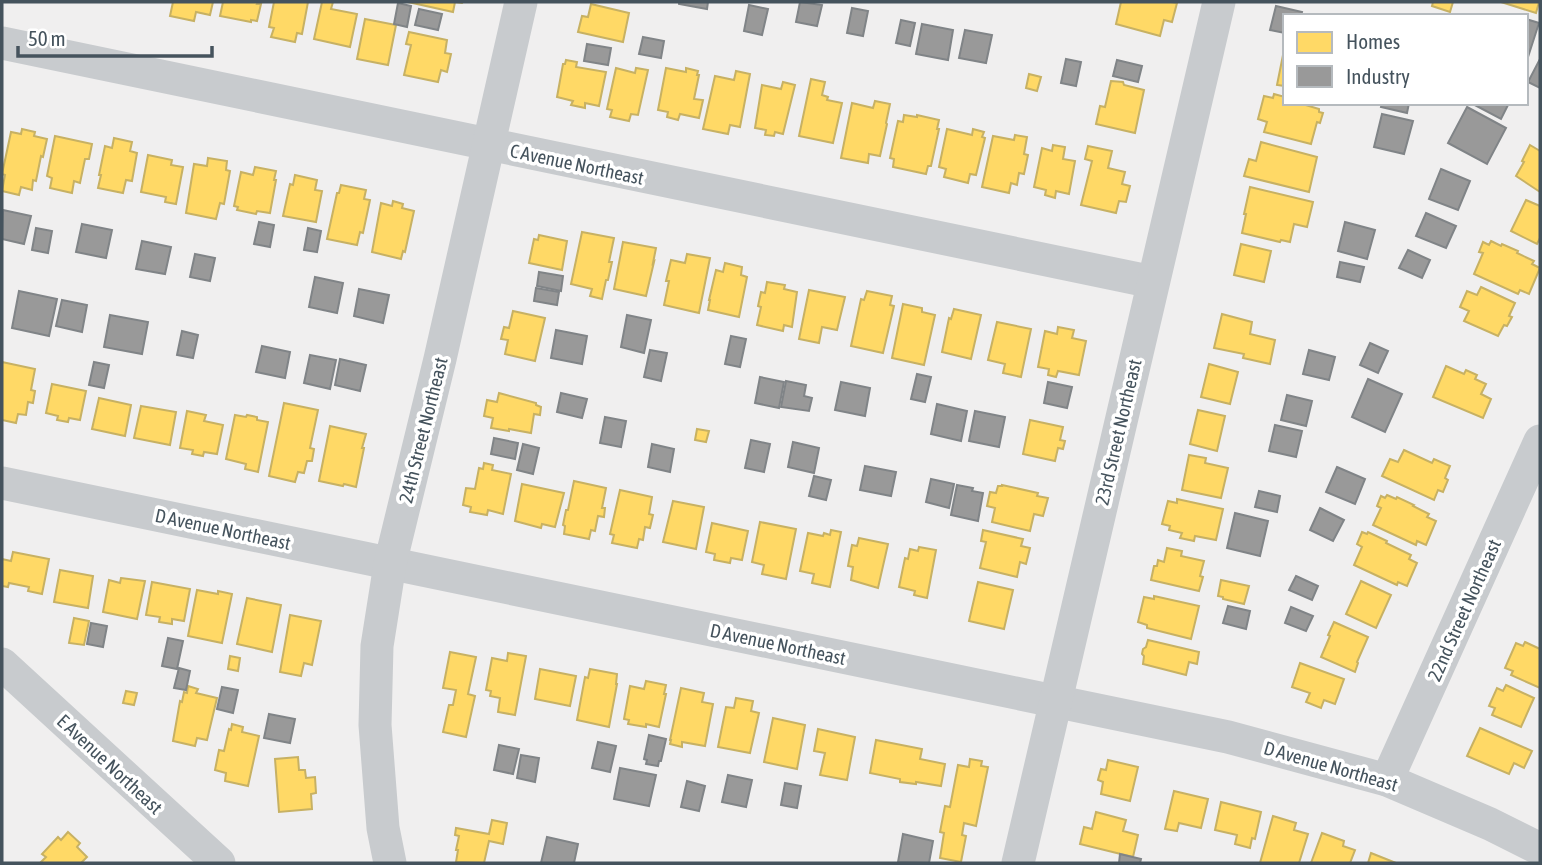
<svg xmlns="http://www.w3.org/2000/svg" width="1542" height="865" font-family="'Asap Condensed',sans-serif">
	<rect width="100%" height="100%" fill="#f0efef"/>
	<g fill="#ffd966" stroke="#c7b163" stroke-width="2">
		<polygon points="173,2 213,2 210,15 196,12 194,21 170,16"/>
		<polygon points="223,2 258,2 257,4 261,4 257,21 251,20 251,22 220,16"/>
		<polygon points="274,2 308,2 302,34 297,33 295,42 271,37 274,28 269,27"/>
		<polygon points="322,2 333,2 331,9 357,14 350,47 314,39"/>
		<polygon points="408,2 463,2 462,3 455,2 453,12"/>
		<polygon points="1121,2 1171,2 1177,3 1172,22 1164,20 1160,36 1116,24"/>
		<polygon points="1433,2 1453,2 1450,12 1432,6"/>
		<polygon points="1501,2 1539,2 1536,13"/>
		<polygon points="591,4 629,13 623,42 578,32 582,16 588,17"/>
		<polygon points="365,19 396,25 388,65 357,59"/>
		<polygon points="409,32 447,40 445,53 451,54 447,72 441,70 438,82 404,75 411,45 406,44"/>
		<polygon points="1284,50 1285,50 1285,86 1277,85"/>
		<polygon points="566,60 577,62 576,67 606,72 599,106 585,103 585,108 571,105 573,101 557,97 563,64 565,64"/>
		<polygon points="616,68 635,73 636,68 648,70 638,115 631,114 629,121 610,117 612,110 607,109"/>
		<polygon points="666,68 686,72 686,68 698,71 697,75 699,75 694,99 703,100 699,118 680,114 678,120 667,117 668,112 658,110"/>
		<polygon points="736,71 750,74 740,127 730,125 728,134 703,129 715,76 734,80"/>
		<polygon points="1029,74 1041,77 1037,91 1026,88"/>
		<polygon points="811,79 825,82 822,95 828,97 827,100 842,103 833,143 799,136"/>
		<polygon points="1111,81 1123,82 1124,85 1144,90 1135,133 1096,124 1100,106 1105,107"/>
		<polygon points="783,82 795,85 783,134 775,132 774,136 765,135 766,130 755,128 762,85 781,89"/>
		<polygon points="1274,94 1285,97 1285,103 1299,103 1319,109 1319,112 1323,113 1320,123 1317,122 1311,144 1264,132 1267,122 1258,119 1264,96 1273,98"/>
		<polygon points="875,101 890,104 886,123 887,124 880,156 869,154 868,163 841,158 852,103 873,108"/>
		<polygon points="904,115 917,117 917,115 939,120 937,129 939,129 931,166 928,166 926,174 893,167 894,159 890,158 898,121 903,122"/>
		<polygon points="22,129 35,132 34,136 47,139 43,157 41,156 36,181 33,180 32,190 21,187 19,195 2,191 5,175 2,174 11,132 21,134"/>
		<polygon points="947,129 972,135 973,129 984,132 982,137 985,138 976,175 970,174 968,183 944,177 946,169 939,167"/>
		<polygon points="1015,135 1027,137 1024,154 1028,155 1024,174 1019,173 1017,185 1011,183 1009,193 982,187 993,136 1014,140"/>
		<polygon points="55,136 92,144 89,159 85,159 80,183 74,181 72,193 50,188 52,178 47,176"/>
		<polygon points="114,138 132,142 130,151 137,153 132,181 126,180 123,193 98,188 101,175 99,175 105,146 112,148"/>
		<polygon points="1261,142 1317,157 1309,192 1244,176 1249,159 1256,161"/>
		<polygon points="1053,145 1065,147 1063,159 1075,161 1069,194 1056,191 1055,198 1045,195 1046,190 1034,187 1042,148 1052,151"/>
		<polygon points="1530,145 1540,151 1540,192 1516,176 1524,162 1522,161"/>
		<polygon points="1088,146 1112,151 1108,168 1125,172 1122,184 1130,186 1126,202 1119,201 1116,213 1081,205 1092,161 1085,159"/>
		<polygon points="148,155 172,160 171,165 183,167 176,204 165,202 166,197 141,192"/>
		<polygon points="208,158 227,161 226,170 230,171 224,204 220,203 216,219 186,213 194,164 207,166"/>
		<polygon points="255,167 276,171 274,180 276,180 270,213 257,211 256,214 237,210 238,207 234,206 241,172 253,175"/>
		<polygon points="295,175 317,180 315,190 322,191 316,222 283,216 290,184 293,185"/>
		<polygon points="341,185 366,190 364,199 370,200 363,233 360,232 357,245 327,239 337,193 339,193"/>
		<polygon points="1250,187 1313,202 1307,227 1294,224 1290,242 1281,240 1280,242 1242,233 1246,214 1244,214"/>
		<polygon points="1526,200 1540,206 1540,238 1537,244 1511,231"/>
		<polygon points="393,201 403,204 402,208 414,211 405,252 403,251 401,259 372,252 381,203 392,206"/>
		<polygon points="582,232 614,238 609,262 612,262 608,280 606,280 602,299 590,296 592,289 571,284"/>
		<polygon points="539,235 567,241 562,270 529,263 534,239 538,240"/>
		<polygon points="1491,241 1501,246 1502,244 1518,251 1517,253 1534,261 1532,264 1540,268 1529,294 1520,290 1518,294 1474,274 1483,253 1479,252 1483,242 1489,245"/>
		<polygon points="623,242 656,248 653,263 654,262 646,296 614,289"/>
		<polygon points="1241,244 1271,251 1264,282 1234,275"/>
		<polygon points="687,254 710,258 699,313 664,305 669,281 666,281 671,260 685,263"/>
		<polygon points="725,263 742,267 741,275 747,277 739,317 708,310 710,300 709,300 716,270 723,272"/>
		<polygon points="767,282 785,285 784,289 797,292 792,327 784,325 783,331 757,325 761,307 758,306 761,292 765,293"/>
		<polygon points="1481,287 1515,303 1509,316 1512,317 1507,326 1504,325 1498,336 1464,321 1469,311 1460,307 1467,291 1477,295"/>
		<polygon points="809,290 845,297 837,330 822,327 819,343 799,339"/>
		<polygon points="867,291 892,296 890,305 894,306 883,353 851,346 861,299 864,300"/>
		<polygon points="903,304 922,308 922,312 935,315 924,365 892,358"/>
		<polygon points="954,309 981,315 971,359 942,352 949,318 951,319"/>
		<polygon points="513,311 545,318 535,361 505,354 508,340 501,339 504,327 509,328"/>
		<polygon points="1222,314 1252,322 1250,334 1275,340 1270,364 1243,358 1244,354 1214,348"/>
		<polygon points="997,322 1031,329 1021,377 1003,373 1005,364 988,360"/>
		<polygon points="1058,327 1074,330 1072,338 1086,341 1079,375 1058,371 1056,377 1048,375 1049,369 1038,367 1045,331 1057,334"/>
		<polygon points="2,362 35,369 31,390 35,391 33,403 28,402 26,415 18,414 16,423 2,420"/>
		<polygon points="1209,364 1238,372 1230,404 1201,397"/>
		<polygon points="1446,366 1464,374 1466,370 1477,375 1475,379 1486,384 1481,394 1491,399 1483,418 1433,397"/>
		<polygon points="52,384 86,391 80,420 69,418 68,422 57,420 58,416 46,413"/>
		<polygon points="499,393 536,403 536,405 541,407 540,415 534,414 531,433 509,429 509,431 491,428 493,418 484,416 487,400 497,402"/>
		<polygon points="99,398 131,405 125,436 92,429"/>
		<polygon points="284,403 318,410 310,448 314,449 312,461 307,461 304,473 298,472 295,482 269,476"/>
		<polygon points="141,406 176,412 170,445 134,438"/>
		<polygon points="1198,410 1225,416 1217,451 1190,444"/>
		<polygon points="187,411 206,415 204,421 223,425 217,454 204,452 203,456 192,454 193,450 180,448"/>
		<polygon points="235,415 246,417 247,415 257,417 257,420 268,422 258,472 245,469 246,464 226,459"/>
		<polygon points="1030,420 1063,427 1060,440 1065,441 1063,449 1058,448 1055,461 1023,454"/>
		<polygon points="330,426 366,434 362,448 364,448 356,487 344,484 343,486 319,481"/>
		<polygon points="697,429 709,431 706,442 695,440"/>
		<polygon points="1404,450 1432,463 1434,459 1450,466 1445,478 1448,480 1443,492 1438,490 1434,500 1382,476 1390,459 1398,462"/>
		<polygon points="1189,455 1206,458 1205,463 1228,468 1221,498 1182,490"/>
		<polygon points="484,463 493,465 492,470 511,474 503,514 488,510 487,515 470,512 471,507 463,505 466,488 475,489 479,468 483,469"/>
		<polygon points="574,481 606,488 602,508 605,508 604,517 598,516 595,531 591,530 589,539 564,534 565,526 563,525 566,510 568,510"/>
		<polygon points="522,484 564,493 555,527 542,524 541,528 515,521"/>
		<polygon points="1002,485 1038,493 1037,496 1048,498 1043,516 1034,514 1030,531 992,522 995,508 987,506 990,492 996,493 998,486 1002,486"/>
		<polygon points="620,490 652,497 649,514 653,515 650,528 645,527 643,540 639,539 637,548 612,543 614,535 610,534"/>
		<polygon points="1387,495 1396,499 1397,497 1414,505 1413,506 1429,514 1427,517 1436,521 1426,545 1417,541 1416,545 1373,525 1381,508 1377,506 1381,496 1385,498"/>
		<polygon points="1177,499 1223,509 1216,540 1195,536 1194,541 1180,538 1182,533 1169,530 1170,526 1162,524 1168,501 1177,503"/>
		<polygon points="673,501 704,507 696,549 663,542"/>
		<polygon points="760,522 796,529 786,579 762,574 764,565 752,562"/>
		<polygon points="712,523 748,531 742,560 731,558 730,563 714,560 715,554 706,552"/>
		<polygon points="831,530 841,532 830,587 812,583 814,574 800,571 808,533 823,536 824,533 830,535"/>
		<polygon points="983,530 1023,539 1021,546 1030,548 1026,564 1020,562 1017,577 980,568 986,542 981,541"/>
		<polygon points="1362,532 1367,534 1368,532 1387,541 1386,543 1411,555 1409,559 1417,563 1407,586 1398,582 1397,585 1354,565 1362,547 1357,544"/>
		<polygon points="859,538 888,544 878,588 851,580 853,567 848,566 852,545 857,546"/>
		<polygon points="919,547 936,550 927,598 914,595 915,591 899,587 905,558 908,559 910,549 918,551"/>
		<polygon points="1167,548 1182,551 1181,556 1204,561 1200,576 1203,577 1199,591 1151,580 1154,566 1157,566 1158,560 1164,562"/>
		<polygon points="13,552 49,559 42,594 28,591 29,587 9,583 8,587 2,586 2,559 11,561"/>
		<polygon points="60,570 93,576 88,608 54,602"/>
		<polygon points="121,578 145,581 137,619 103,612 109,580 120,583"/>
		<polygon points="1221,580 1249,586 1244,604 1223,599 1223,597 1218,596"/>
		<polygon points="1361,581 1391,595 1376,628 1346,614"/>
		<polygon points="152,582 190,589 184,621 172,619 172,624 159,622 160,617 146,615"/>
		<polygon points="978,582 1013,590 1004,629 969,621"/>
		<polygon points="197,590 218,594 218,591 232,594 222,643 188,636"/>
		<polygon points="1154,596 1199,606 1191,639 1147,628 1147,625 1138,622 1144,597 1154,599"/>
		<polygon points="247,598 281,605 272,652 237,644"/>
		<polygon points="290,615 321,621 312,665 304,663 301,676 280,672"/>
		<polygon points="74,618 89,621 84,645 69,643"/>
		<polygon points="1334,622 1368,637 1357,662 1358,663 1355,672 1321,657 1330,636 1328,635"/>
		<polygon points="1148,640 1199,652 1197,664 1189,662 1186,675 1143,664 1144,656 1142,654 1143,649 1146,647"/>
		<polygon points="1525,642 1540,649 1540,688 1511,675 1513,671 1505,668 1516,643 1523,646"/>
		<polygon points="450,652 476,657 468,694 475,696 466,737 443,732 449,705 453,705 456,690 443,688"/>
		<polygon points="508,653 526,656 515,715 498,712 500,698 490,696 491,691 486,690 492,658 507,661"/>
		<polygon points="230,656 240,658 238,671 228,669"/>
		<polygon points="1300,663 1344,679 1335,704 1324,700 1321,708 1306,702 1310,693 1292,687"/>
		<polygon points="540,669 576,676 570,706 535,699"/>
		<polygon points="590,669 617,674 616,684 617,684 609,727 577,720 585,677 588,678"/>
		<polygon points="646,681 666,685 664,694 666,694 659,727 646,724 646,727 628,724 629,720 624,719 630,686 644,689"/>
		<polygon points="1506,685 1534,698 1521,727 1492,715 1495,708 1489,706 1497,688 1503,691"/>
		<polygon points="188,686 198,689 196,693 217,698 207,740 197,738 195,746 173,741 180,701 182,702 184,692 187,693"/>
		<polygon points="681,688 704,693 702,702 713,704 705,746 682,742 682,747 670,744 671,740 670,740"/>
		<polygon points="126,691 137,693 134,705 123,703"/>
		<polygon points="736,698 753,701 751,711 759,713 750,753 718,747 726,707 734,708"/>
		<polygon points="773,718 805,725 797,769 764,762"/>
		<polygon points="232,724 243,727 242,732 259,736 248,786 225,781 226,773 215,770 219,750 224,751 229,729 231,730"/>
		<polygon points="1480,728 1532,751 1524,768 1514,763 1509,774 1467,756"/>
		<polygon points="818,729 855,737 847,780 820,775 825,753 814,751"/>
		<polygon points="876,740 922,749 920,759 945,764 941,786 916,782 916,784 900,782 900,779 870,773"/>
		<polygon points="298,757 299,770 305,770 306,778 315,777 316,793 311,794 312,809 279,812 275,759"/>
		<polygon points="970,759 982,761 981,766 988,767 976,826 964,823 962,835 966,836 961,862 940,858 944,833 940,832 945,806 950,807 958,765 969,767"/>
		<polygon points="1108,760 1138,767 1130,801 1101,794 1103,782 1098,780 1101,769 1106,770"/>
		<polygon points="1174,791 1208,799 1201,828 1179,823 1177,831 1165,829"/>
		<polygon points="1221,802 1261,812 1255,839 1252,838 1250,848 1235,844 1237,835 1215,830"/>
		<polygon points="1096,812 1126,820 1123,831 1138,835 1133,857 1080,844 1084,827 1092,829"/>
		<polygon points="1273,816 1296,823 1294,830 1308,834 1299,863 1260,863"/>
		<polygon points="492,820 507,823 503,844 489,841 484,863 456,862 458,850 456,850 459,836 455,835 456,828 489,834"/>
		<polygon points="68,832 80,843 77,847 87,857 81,863 40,863 46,857 42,854 58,837 61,840"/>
		<polygon points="1322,833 1344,841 1343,846 1355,850 1350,863 1311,863"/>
		<polygon points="1371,853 1396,863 1368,863"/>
	</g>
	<g fill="#999" stroke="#808487" stroke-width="2">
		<polygon points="679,2 708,2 707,9 679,4"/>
		<polygon points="800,2 822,5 817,26 796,22"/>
		<polygon points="398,3 411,6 407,27 394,24"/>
		<polygon points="749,5 768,9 762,35 744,31"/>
		<polygon points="1276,6 1302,12 1301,16 1285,16 1285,33 1270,30"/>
		<polygon points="852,8 868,11 863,36 847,33"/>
		<polygon points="419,9 442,14 438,30 415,25"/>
		<polygon points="1526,19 1539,23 1528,57 1526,57"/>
		<polygon points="901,20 915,23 910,46 896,43"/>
		<polygon points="922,24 953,30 948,60 916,54"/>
		<polygon points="965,30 992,35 986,63 959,58"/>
		<polygon points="643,37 664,41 661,58 639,54"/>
		<polygon points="587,44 611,48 608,65 584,61"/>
		<polygon points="1066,59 1081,62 1076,86 1061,83"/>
		<polygon points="1540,59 1540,88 1528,82"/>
		<polygon points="1117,60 1142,66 1138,82 1113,76"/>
		<polygon points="1382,103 1409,103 1407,113 1381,107"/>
		<polygon points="1471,103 1509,103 1501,119"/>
		<polygon points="1467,107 1506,128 1487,164 1448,143"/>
		<polygon points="1382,114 1413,121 1404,154 1374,147"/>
		<polygon points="1441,169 1470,181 1458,210 1429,199"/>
		<polygon points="3,210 31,216 24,244 2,239"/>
		<polygon points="1426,213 1456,226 1446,248 1416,236"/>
		<polygon points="259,222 274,225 270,247 254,244"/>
		<polygon points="1345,222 1375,230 1367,259 1338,251"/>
		<polygon points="82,224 112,230 106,258 76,252"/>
		<polygon points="36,228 52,231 48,253 32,250"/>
		<polygon points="308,228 321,231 317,252 304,250"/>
		<polygon points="142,241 171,247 165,274 136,269"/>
		<polygon points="1408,250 1430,260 1422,278 1399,268"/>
		<polygon points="195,254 215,258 210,281 190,277"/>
		<polygon points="1340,262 1364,267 1360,282 1337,277"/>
		<polygon points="539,272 563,276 561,291 537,286"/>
		<polygon points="315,277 343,283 337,313 309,307"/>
		<polygon points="536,288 559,292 557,305 534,301"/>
		<polygon points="359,289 389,295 383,323 354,316"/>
		<polygon points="19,291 57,299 49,336 12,328"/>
		<polygon points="62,300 87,305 82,332 56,326"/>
		<polygon points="110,315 148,322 142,354 104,347"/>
		<polygon points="627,315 651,320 644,353 621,347"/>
		<polygon points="556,330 587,336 582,364 551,358"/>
		<polygon points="182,331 198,335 193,358 177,355"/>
		<polygon points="731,336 746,339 740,367 725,364"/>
		<polygon points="1370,343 1388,351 1378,373 1360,365"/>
		<polygon points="262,346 290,352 285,378 256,372"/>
		<polygon points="650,350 667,353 661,381 644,377"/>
		<polygon points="1309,350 1335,357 1329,380 1303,374"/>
		<polygon points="310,355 336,360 330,389 304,383"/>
		<polygon points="340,359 366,365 360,391 335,385"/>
		<polygon points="94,362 109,365 104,388 89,385"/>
		<polygon points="917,374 931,377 925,402 911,399"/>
		<polygon points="760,377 784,382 779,408 755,403"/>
		<polygon points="1368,379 1402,394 1385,432 1352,417"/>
		<polygon points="786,381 806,385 804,396 812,398 809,411 781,407"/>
		<polygon points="841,382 870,388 865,416 835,410"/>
		<polygon points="1048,382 1072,387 1067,408 1044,403"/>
		<polygon points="561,393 587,399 582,418 557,412"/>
		<polygon points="1287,395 1312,401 1306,426 1281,420"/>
		<polygon points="937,404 967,411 961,441 931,434"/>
		<polygon points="975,411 1005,417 999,447 969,441"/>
		<polygon points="605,417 626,421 621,447 600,443"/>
		<polygon points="1275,425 1302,431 1296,457 1269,451"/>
		<polygon points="494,438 518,443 515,459 491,454"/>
		<polygon points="751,440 770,444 764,472 745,468"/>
		<polygon points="793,442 819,448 814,473 788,467"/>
		<polygon points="523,444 539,448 533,474 517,470"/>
		<polygon points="652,444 674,449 670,472 648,467"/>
		<polygon points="865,466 896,472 891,496 860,490"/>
		<polygon points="1337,467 1365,479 1355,504 1326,492"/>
		<polygon points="814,476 831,480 826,500 809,496"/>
		<polygon points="931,479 954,484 949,508 926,502"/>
		<polygon points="957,485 973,488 972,491 983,493 978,521 951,515"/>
		<polygon points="1259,491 1280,496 1277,512 1255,507"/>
		<polygon points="1320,508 1344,520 1333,541 1310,530"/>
		<polygon points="1235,513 1268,521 1260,556 1227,548"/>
		<polygon points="1296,576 1318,586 1312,600 1289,590"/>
		<polygon points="1228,606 1250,611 1246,629 1223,623"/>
		<polygon points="1291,607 1313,616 1306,631 1285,623"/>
		<polygon points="91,623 107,626 103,647 87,644"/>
		<polygon points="168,638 183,641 177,669 162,666"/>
		<polygon points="179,668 190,671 186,690 174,688"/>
		<polygon points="222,687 238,690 233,713 217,709"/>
		<polygon points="269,714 295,719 290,743 264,738"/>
		<polygon points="649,735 666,739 661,761 659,761 658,766 646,764 647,760 644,759"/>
		<polygon points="598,742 616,746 610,772 592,768"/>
		<polygon points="499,745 519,749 513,774 494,770"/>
		<polygon points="521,755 539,758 535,782 517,778"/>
		<polygon points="620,768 656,775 649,806 614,799"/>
		<polygon points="728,775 752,780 746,807 722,802"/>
		<polygon points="687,781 705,786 699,811 681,807"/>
		<polygon points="785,783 801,786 797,808 781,805"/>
		<polygon points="903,834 933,841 929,863 898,862"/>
		<polygon points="547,837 578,844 574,863 541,863"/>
		<polygon points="1120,854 1141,859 1140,863 1119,863"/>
	</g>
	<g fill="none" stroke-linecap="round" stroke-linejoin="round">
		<g stroke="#c8cbce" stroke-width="33">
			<polyline points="2,43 1153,282"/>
			<polyline points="2,483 1228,737 1387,780 1490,824 1540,849"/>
			<polyline points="2,664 219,863"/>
			<polyline points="1387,780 1540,441"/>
			<polyline points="390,863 383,828 375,725 377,646 390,564 440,359 521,2"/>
			<polyline points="1018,863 1219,2"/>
		</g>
	</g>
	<g text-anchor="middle" stroke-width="7" stroke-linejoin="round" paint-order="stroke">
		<g font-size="19" fill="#45535d" stroke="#fff">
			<text transform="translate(577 164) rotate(12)" y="7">C Avenue Northeast</text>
			<text transform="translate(423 430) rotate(-76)" y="7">24th Street Northeast</text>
			<text transform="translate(1118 432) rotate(-77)" y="7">23rd Street Northeast</text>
			<text transform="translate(223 529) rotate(12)" y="7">D Avenue Northeast</text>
			<text transform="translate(1464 610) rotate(-66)" y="7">22nd Street Northeast</text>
			<text transform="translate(778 644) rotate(12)" y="7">D Avenue Northeast</text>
			<text transform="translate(110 764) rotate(43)" y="7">E Avenue Northeast</text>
			<text transform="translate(1331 766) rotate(16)" y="7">D Avenue Northeast</text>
		</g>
	</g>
	<rect width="1542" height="865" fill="none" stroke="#45535d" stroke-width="7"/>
	<rect x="1283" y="14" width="245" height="91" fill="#ffffff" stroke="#b5babe" stroke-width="2"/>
	<rect x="1297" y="32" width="35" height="21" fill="#ffd966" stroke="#b5babe" stroke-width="2"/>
	<text x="1346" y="49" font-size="21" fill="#45535d">Homes</text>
	<rect x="1297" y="66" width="35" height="21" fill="#999999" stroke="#b5babe" stroke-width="2"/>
	<text x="1346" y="84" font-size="21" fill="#45535d">Industry</text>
	<path d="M18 46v10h194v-10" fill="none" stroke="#45535d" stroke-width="3.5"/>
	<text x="28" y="46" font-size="21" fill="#45535d" stroke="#ffffff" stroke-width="5" paint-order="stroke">50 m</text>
</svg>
